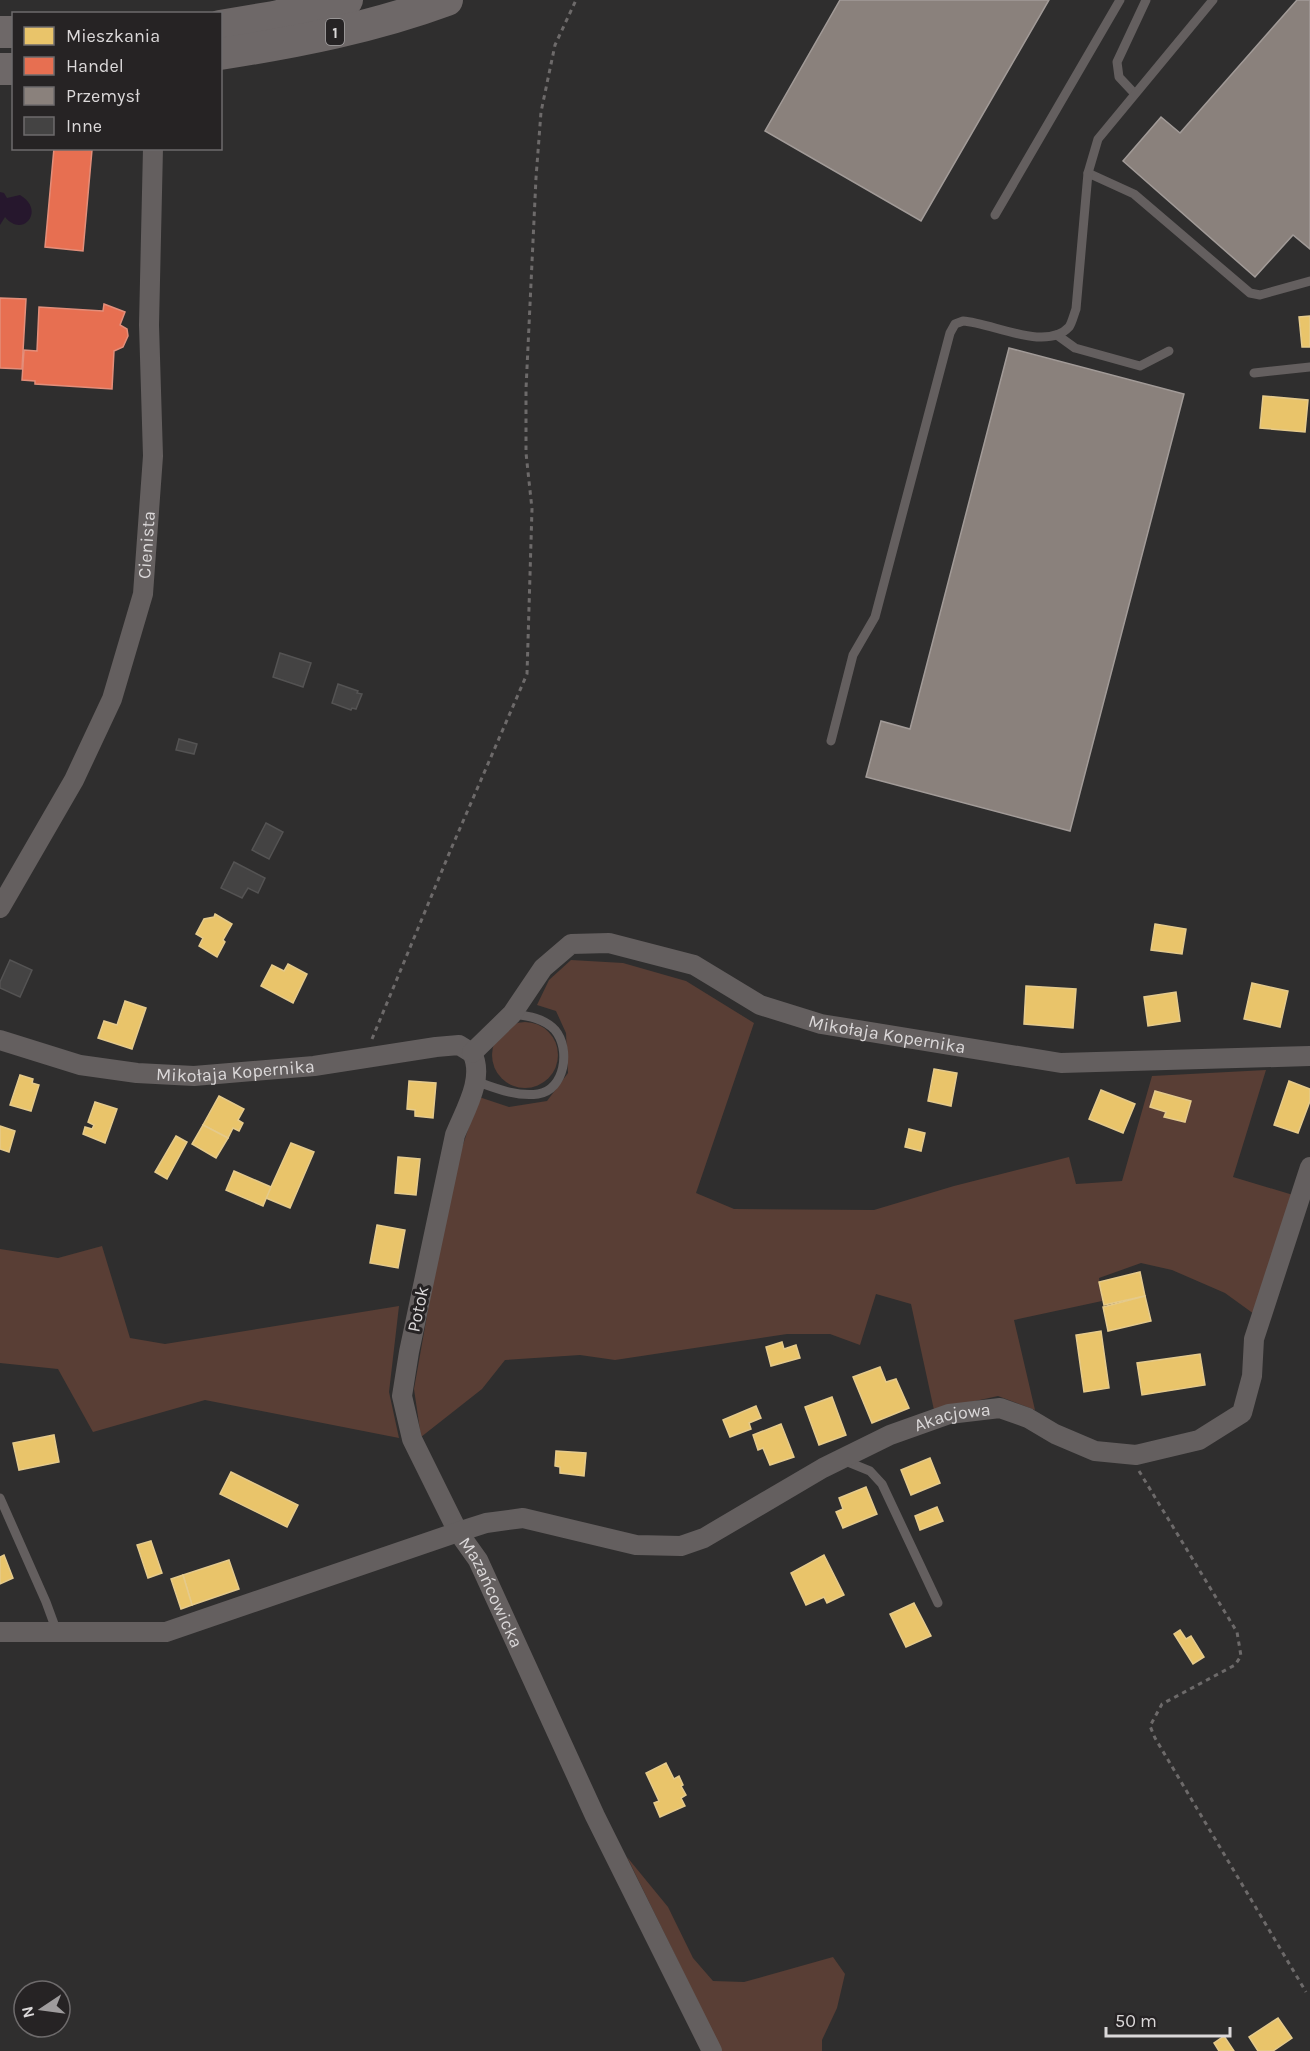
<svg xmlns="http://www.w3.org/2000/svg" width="1310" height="2051" font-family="Karla,sans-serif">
	<rect width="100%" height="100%" fill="#2f2e2e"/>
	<g fill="#593e35">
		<polygon points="571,960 623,963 686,981 754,1023 696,1193 734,1209 874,1210 954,1186 1069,1157 1076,1184 1122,1181 1152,1076 1266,1070 1233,1177 1293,1195 1254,1314 1225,1293 1172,1270 1141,1263 1099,1278 1102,1301 1014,1320 1035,1410 998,1396 934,1410 911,1304 876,1294 860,1345 830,1334 787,1334 615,1360 580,1355 505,1360 482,1389 421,1437 414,1389 451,1180 479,1097 509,1107 547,1101 568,1073 566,1033 556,1011 537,1005 549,980"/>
		<circle cx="525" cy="1055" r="33"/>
		<polygon points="102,1246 130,1338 165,1344 399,1306 389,1392 399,1438 205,1400 93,1432 58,1369 0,1363 0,1249 58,1258"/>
		<polygon points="627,1857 668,1907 693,1958 713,1981 744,1982 833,1957 845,1974 837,2008 822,2040 822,2051 722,2051"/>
	</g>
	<path fill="#26172d" d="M0,192l4,1 3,5 13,-3c26,15 3,44 -15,22l-5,8z"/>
	<g fill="#e9c46a" stroke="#e5ca8b" stroke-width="1.5">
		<polygon points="1310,316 1310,347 1302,347 1299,317"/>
		<polygon points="1263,396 1308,400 1305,432 1260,428"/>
		<polygon points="215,914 232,924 223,940 225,942 217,957 199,946 203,938 196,934 204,919 214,917"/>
		<polygon points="1155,924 1186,929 1182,954 1151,950"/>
		<polygon points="288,964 307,974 293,1003 261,986 272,965 284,971"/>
		<polygon points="1252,983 1288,991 1280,1027 1244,1019"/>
		<polygon points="1026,986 1076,989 1073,1028 1024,1024"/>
		<polygon points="1176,992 1180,1021 1148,1026 1144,997"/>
		<polygon points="125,1001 146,1008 132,1049 98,1038 104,1021 117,1025"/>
		<polygon points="934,1069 957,1073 951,1106 928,1101"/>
		<polygon points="20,1075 33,1079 32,1083 39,1085 31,1111 10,1105"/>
		<polygon points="409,1081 436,1083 433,1118 415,1116 415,1110 407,1109"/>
		<polygon points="1289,1081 1310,1089 1310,1101 1298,1133 1274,1125"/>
		<polygon points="1101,1090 1135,1104 1123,1133 1089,1119"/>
		<polygon points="1155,1091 1191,1101 1185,1122 1164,1117 1166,1112 1150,1107"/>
		<polygon points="219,1096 244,1109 238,1120 243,1123 239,1131 233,1128 228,1138 203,1125"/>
		<polygon points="95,1102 117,1109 105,1143 83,1134 85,1127 92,1129 94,1125 88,1122"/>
		<polygon points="203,1125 228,1138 216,1158 192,1144"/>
		<polygon points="0,1126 15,1131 9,1152 0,1149"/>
		<polygon points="909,1129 925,1133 921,1151 905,1147"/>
		<polygon points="176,1136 187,1142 167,1179 155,1172"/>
		<polygon points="291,1143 314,1152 290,1208 266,1198"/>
		<polygon points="398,1157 420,1159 416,1195 395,1193"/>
		<polygon points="234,1171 271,1187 263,1206 226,1190"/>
		<polygon points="377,1225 405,1230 398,1268 370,1263"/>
		<polygon points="1140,1272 1145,1296 1104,1305 1099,1282"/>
		<polygon points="1145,1296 1151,1321 1108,1331 1103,1307"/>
		<polygon points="1101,1331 1109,1388 1084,1392 1076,1335"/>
		<polygon points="782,1342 784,1349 796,1345 800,1358 771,1366 766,1347"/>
		<polygon points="1200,1354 1205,1385 1142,1395 1137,1363"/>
		<polygon points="880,1367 886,1382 896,1379 909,1408 872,1423 853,1377"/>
		<polygon points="832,1397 846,1435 819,1445 805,1407"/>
		<polygon points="756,1406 761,1418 749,1423 751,1429 730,1437 723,1420"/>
		<polygon points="781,1424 794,1457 770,1465 763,1448 758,1450 753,1435"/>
		<polygon points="54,1435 59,1462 19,1470 13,1443"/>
		<polygon points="556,1451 586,1453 584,1476 560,1473 560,1467 555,1466"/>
		<polygon points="930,1458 940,1483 911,1495 901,1470"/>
		<polygon points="231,1472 298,1505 287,1527 220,1494"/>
		<polygon points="866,1487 877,1514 843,1528 836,1512 843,1509 839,1498"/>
		<polygon points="937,1507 943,1521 920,1530 915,1516"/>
		<polygon points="151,1541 162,1573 148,1578 137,1545"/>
		<polygon points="4,1555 13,1578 0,1584 0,1557"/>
		<polygon points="824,1555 844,1595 827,1603 824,1597 806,1605 791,1573"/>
		<polygon points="229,1560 239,1589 192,1605 183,1575"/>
		<polygon points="183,1575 192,1605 181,1609 171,1579"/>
		<polygon points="914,1603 931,1636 906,1647 890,1614"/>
		<polygon points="1180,1630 1186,1639 1191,1636 1204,1657 1193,1664 1174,1634"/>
		<polygon points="666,1763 674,1779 679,1776 683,1785 681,1786 686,1795 681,1798 685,1806 660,1817 654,1803 659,1801 646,1773"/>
		<polygon points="1278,2018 1292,2038 1273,2051 1258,2051 1249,2037"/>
		<polygon points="1224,2036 1234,2051 1219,2051 1214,2043"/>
	</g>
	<g fill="#e76f51" stroke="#e38e7a" stroke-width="1.5">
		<polygon points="54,148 92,150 83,251 45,247"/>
		<polygon points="0,298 26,299 22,369 0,368"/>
		<polygon points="104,304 125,312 120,325 127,329 128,336 123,347 114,351 112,389 35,384 35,381 22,380 24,350 37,351 39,307 103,311"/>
	</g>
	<g fill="#8a817c" stroke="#a29b98" stroke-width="1.5">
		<polygon points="840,0 1049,0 921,221 765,131"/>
		<polygon points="1297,0 1310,0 1310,249 1293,235 1255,277 1123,161 1161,117 1180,133"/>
		<polygon points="1009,348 1184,394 1070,831 866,777 881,721 910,729"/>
	</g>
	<g fill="#444343" stroke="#545353" stroke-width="1.5">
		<polygon points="280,653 311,663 303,687 273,677"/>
		<polygon points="338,684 358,691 357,693 362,694 356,709 352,708 351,710 332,703"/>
		<polygon points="179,739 197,744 194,754 176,750"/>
		<polygon points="266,823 283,832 269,859 252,850"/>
		<polygon points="234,862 265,878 258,893 248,888 242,898 221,888"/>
		<polygon points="10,960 32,970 20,997 0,988 0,982"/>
	</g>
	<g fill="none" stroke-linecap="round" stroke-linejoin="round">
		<g stroke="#6d6a6a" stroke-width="3" stroke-dasharray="4.5 4.5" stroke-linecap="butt">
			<polyline points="372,1039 451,849 527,674 532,509 526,453 526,389 536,178 541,112 555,45 576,0"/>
			<polyline points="1139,1471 1237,1632 1241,1656 1235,1665 1162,1704 1150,1726 1155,1738 1306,1992"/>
		</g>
		<g stroke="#645f5f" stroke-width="9">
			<polyline points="1134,93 1119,77 1117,62 1146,0"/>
			<polyline points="1088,173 1134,194 1250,293 1260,295 1310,281"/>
			<polyline points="995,215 1120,0"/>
			<polyline points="1057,335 1075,348 1140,366 1169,351"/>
			<polyline points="1254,373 1310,367"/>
			<path d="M831,741l22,-86 22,-38 75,-284 5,-9 8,-3c30,2 83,31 106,6 3,-4 5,-13 7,-18l12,-136 10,-34 115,-139"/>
			<path d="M475,1081c20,7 41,16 63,13 27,-4 33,-45 17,-64 -11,-12 -27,-14 -42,-16"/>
			<polyline points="843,1460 870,1471 882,1484 938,1603"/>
			<polyline points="0,1498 46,1602 57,1632"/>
		</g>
		<g stroke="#645f5f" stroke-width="20">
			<path id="s1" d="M0,908l74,-128 38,-81 31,-105 10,-138 -4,-131 4,-177"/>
			<path id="s2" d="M0,1040l80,25 57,8 57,3 120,-10 122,-19 23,-2 13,8"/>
			<path id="s3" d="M472,1053c13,25 -7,57 -17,82l-46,217 -7,44 10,43 46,93 20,28 117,256 117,235"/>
			<path id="s4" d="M472,1053l40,-39 31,-46 28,-24 38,-1 85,22 66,40 61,19 240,39 249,-7"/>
			<path id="s5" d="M0,1632h166l292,-100 28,-9 37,-5 113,27 45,1 23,-8 119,-70 67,-33 59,-21 51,-6 28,10 27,16 40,17 41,4 63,-15 43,-27 10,-37 2,-37 56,-172"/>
		</g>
		<g stroke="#6e6868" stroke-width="32">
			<polyline points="220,26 274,17 347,0"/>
			<polyline points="0,32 14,32"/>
			<path d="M220,54c77,-12 154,-27 227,-54"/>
			<polyline points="0,69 14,69"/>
		</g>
	</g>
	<g text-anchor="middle" stroke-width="6" stroke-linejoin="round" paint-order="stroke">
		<rect fill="#262324" stroke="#a5a2a3" stroke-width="1.5" x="326" y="19" width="18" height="26" rx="4.5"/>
		<g font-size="16" font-weight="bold" fill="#dbd8d9">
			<text x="335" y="38">1</text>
		</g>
		<g font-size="18" fill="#dbd8d9" stroke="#262324">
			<text dy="6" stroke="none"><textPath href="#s1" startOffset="396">Cienista</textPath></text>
			<text dy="6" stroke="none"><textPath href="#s4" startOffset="482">Mikołaja Kopernika</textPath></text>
			<text dy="6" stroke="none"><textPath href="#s2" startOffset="240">Mikołaja Kopernika</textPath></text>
			<text transform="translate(418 1309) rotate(-78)" y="6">Potok</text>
			<text dy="6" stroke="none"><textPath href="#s5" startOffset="1005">Akacjowa</textPath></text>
			<text dy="6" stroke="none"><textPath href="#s3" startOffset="570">Mazańcowicka</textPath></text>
		</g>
	</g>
	<rect x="12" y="12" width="210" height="138" fill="#262324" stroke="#6e6b6c" stroke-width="1.5"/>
	<rect x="24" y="27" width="30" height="18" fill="#e9c46a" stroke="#6e6b6c" stroke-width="1.5"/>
	<text x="66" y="42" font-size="18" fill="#dbd8d9">Mieszkania</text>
	<rect x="24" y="57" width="30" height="18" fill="#e76f51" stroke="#6e6b6c" stroke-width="1.5"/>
	<text x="66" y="72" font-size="18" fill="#dbd8d9">Handel</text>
	<rect x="24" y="87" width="30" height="18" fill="#8a817c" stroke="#6e6b6c" stroke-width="1.5"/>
	<text x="66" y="102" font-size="18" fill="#dbd8d9">Przemysł</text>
	<rect x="24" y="117" width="30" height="18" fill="#444343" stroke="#6e6b6c" stroke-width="1.5"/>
	<text x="66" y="132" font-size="18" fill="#dbd8d9">Inne</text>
	<g transform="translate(42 2009) rotate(257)"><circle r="28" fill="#262324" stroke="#6e6b6c" stroke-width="1.5"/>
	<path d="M0-4.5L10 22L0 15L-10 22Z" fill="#9f9c9d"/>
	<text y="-9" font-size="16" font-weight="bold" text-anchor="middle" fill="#dbd8d9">N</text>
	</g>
	<path d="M1106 2027v9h124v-9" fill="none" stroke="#dbd8d9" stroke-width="3"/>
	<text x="1115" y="2027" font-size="18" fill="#dbd8d9" stroke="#262324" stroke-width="4.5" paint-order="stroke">50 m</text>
</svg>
